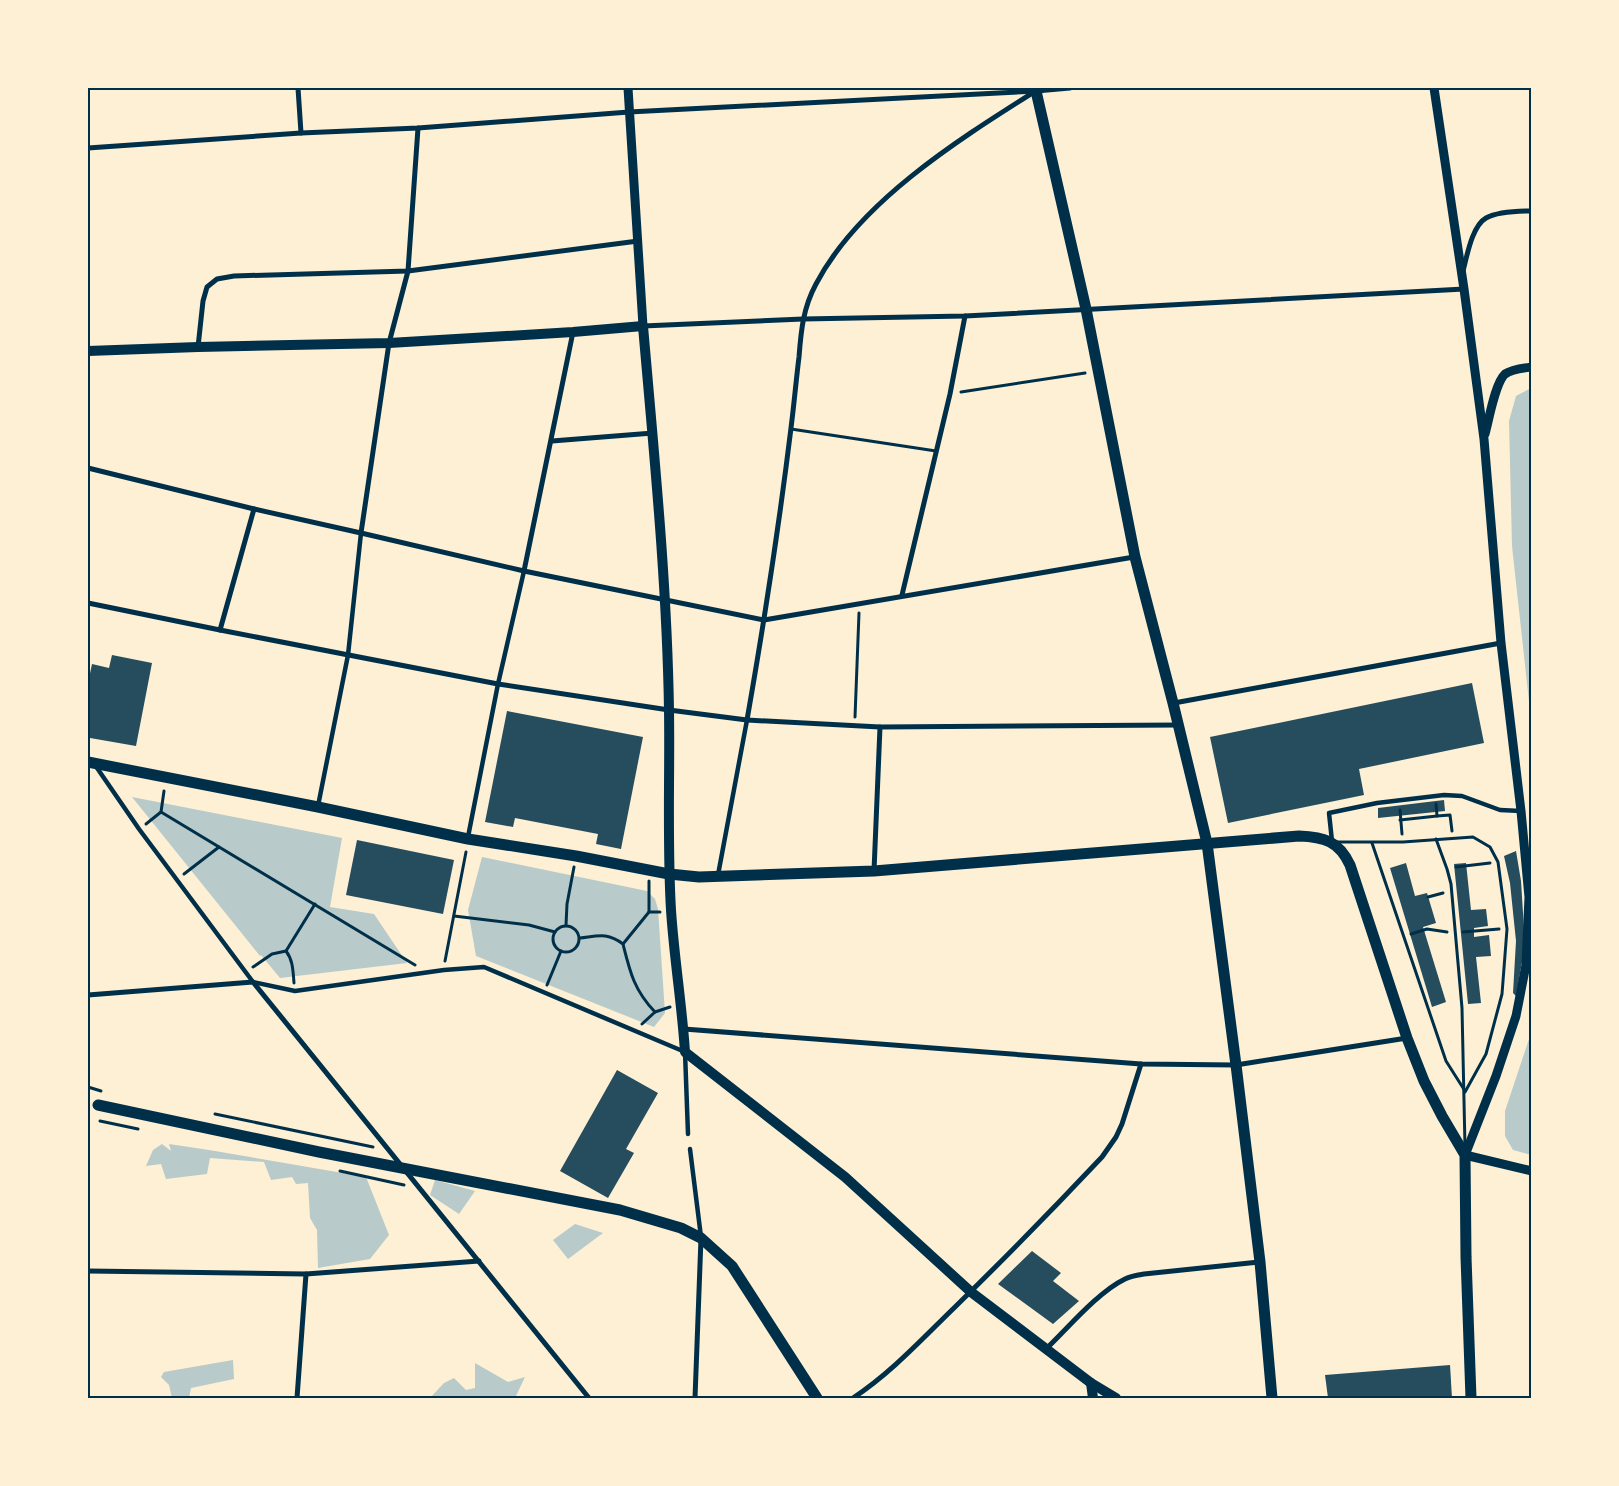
<svg xmlns="http://www.w3.org/2000/svg" width="1619" height="1486" font-family="Montserrat,sans-serif">
	<rect width="100%" height="100%" fill="#fdf0d5"/>
	<g fill="#b9caca">
		<polygon points="1531,388 1531,720 1512,546 1509,421 1516,396"/>
		<polygon points="132,797 342,838 330,907 374,914 407,963 280,978 261,955 260,956"/>
		<polygon points="482,857 647,891 655,899 658,909 665,1013 654,1027 476,956 468,910"/>
		<polygon points="1531,1033 1531,1155 1513,1150 1505,1136 1505,1111"/>
		<polygon points="162,1144 171,1151 169,1144 209,1150 366,1177 389,1235 370,1259 318,1268 317,1230 310,1218 308,1183 296,1184 292,1177 271,1180 264,1162 210,1158 207,1174 166,1179 161,1164 146,1166 153,1150"/>
		<polygon points="435,1180 475,1191 459,1214 430,1195"/>
		<polygon points="575,1224 603,1233 568,1259 553,1240"/>
		<polygon points="233,1360 234,1379 191,1388 189,1398 172,1398 169,1385 161,1377 164,1372"/>
		<polygon points="475,1363 508,1382 525,1377 515,1398 430,1398 444,1383 454,1378 466,1390 475,1388"/>
	</g>
	<g fill="#264d5e">
		<polygon points="112,655 152,663 136,746 90,738 88,735 88,683 92,664 109,668"/>
		<polygon points="1472,683 1484,743 1359,769 1364,795 1228,823 1210,737"/>
		<polygon points="507,711 643,737 621,849 596,844 598,834 515,818 513,827 485,822"/>
		<polygon points="1444,800 1445,811 1378,818 1378,808"/>
		<polygon points="357,840 454,860 443,914 346,895"/>
		<polygon points="1516,851 1521,881 1525,945 1516,996 1513,993 1516,941 1510,883 1504,856"/>
		<polygon points="1406,863 1415,896 1427,893 1436,923 1423,927 1446,1002 1432,1007 1390,868"/>
		<polygon points="1466,863 1471,910 1486,909 1488,926 1474,928 1474,937 1489,935 1491,956 1476,957 1481,1003 1468,1004 1454,864"/>
		<polygon points="617,1070 658,1093 626,1149 634,1153 608,1198 560,1171"/>
		<polygon points="1032,1251 1061,1273 1053,1281 1079,1301 1053,1324 998,1284"/>
		<polygon points="1450,1365 1452,1398 1328,1398 1325,1375"/>
	</g>
	<g fill="none" stroke-linecap="round" stroke-linejoin="round">
		<g stroke="#003049" stroke-width="3">
			<polyline points="961,392 1085,373"/>
			<polyline points="855,717 859,613"/>
			<polyline points="1436,804 1437,816 1450,815 1452,831"/>
			<polyline points="1400,810 1402,834"/>
			<polyline points="161,812 415,965"/>
			<polyline points="1400,820 1437,816"/>
			<polyline points="146,824 161,812 164,791"/>
			<polyline points="1456,867 1490,863"/>
			<polyline points="184,874 219,847"/>
			<polyline points="649,881 649,912 660,912"/>
			<polyline points="1428,897 1443,893"/>
			<polyline points="454,916 529,925 555,932"/>
			<polyline points="566,925 567,904 574,867"/>
			<circle cx="566" cy="939" r="13"/>
			<polyline points="1463,932 1499,929"/>
			<polyline points="1411,934 1427,929 1447,932"/>
			<path d="M580,938c18,-2 27,-6 43,6 7,28 11,46 32,68"/>
			<polyline points="623,944 649,912"/>
			<polyline points="286,951 315,904"/>
			<polyline points="445,961 466,852"/>
			<path d="M253,967l19,-13 14,-3c7,9 7,20 8,32"/>
			<polyline points="547,985 561,951"/>
			<polyline points="642,1024 655,1012 670,1007"/>
			<polyline points="88,1087 101,1091"/>
			<polyline points="215,1114 373,1147"/>
			<polyline points="100,1121 138,1129"/>
			<polyline points="340,1171 404,1185"/>
		</g>
		<g stroke="#003049" stroke-width="3">
			<polyline points="791,429 936,451"/>
			<polyline points="1436,839 1447,869 1451,884 1462,1008 1465,1147"/>
			<polyline points="1336,842 1403,842 1473,837 1490,847 1498,862 1507,929 1502,994 1486,1054 1465,1092"/>
			<polyline points="1372,843 1446,1061 1465,1091"/>
		</g>
		<g stroke="#003049" stroke-width="4.5">
			<polyline points="95,765 139,829 253,982 295,991 444,970 484,967 685,1052 688,1134"/>
			<polyline points="318,806 348,655 361,533"/>
			<polyline points="468,837 498,684 524,571"/>
			<polyline points="1332,841 1329,813 1377,803 1444,795 1462,796 1500,810 1521,811"/>
			<polyline points="718,875 747,720"/>
			<polyline points="690,1149 701,1237"/>
		</g>
		<g stroke="#003049" stroke-width="5">
			<polyline points="298,88 301,133"/>
			<polyline points="88,148 301,133 418,128 629,112 1036,91 1070,88"/>
			<path d="M1463,271c4,-15 9,-45 23,-53 11,-6 32,-7 46,-7"/>
			<polyline points="643,326 803,319 965,316 1464,289"/>
			<polyline points="198,347 203,301 207,287 217,279 234,276 408,271 638,241"/>
			<polyline points="552,441 653,433"/>
			<polyline points="88,468 254,509 361,533 524,571 764,620 1134,557"/>
			<polyline points="361,533 389,343 408,271 418,128"/>
			<polyline points="524,571 573,332"/>
			<polyline points="902,595 950,394 965,316"/>
			<polyline points="88,603 220,630 498,684 669,710 747,720 880,727 1179,725"/>
			<polyline points="220,630 254,509"/>
			<polyline points="1174,703 1501,643"/>
			<path d="M747,720c17,-97 32,-194 44,-292 3,-23 5,-47 8,-71 2,-26 4,-49 17,-73 43,-82 142,-144 218,-192"/>
			<polyline points="874,871 880,727"/>
			<polyline points="88,995 253,982 589,1398"/>
			<polyline points="684,1029 1141,1064 1236,1065 1407,1038"/>
			<polyline points="88,1271 306,1274 479,1261"/>
			<path d="M1046,1349c22,-21 52,-57 79,-70 6,-3 13,-4 19,-5l115,-12"/>
			<polyline points="297,1398 306,1274"/>
			<polyline points="695,1398 701,1238"/>
			<path d="M853,1398c38,-25 69,-59 102,-91 50,-49 99,-99 147,-150l14,-20 6,-13 19,-60"/>
		</g>
		<g stroke="#003049" stroke-width="9">
			<polyline points="628,88 643,326"/>
			<polyline points="1434,88 1464,289 1484,439 1501,643 1521,811 1529,897 1526,965 1516,1016 1496,1076 1465,1155 1532,1171"/>
			<path d="M1485,434c4,-14 10,-51 20,-60 7,-5 18,-6 27,-7"/>
		</g>
		<g stroke="#003049" stroke-width="10">
			<path d="M88,351l110,-4 191,-4 184,-11 70,-6c11,128 24,256 26,384 1,66 -2,133 2,200 3,47 11,95 14,142l160,125 126,115 120,91 25,15"/>
			<polyline points="1091,1383 1093,1398"/>
		</g>
		<g stroke="#003049" stroke-width="11">
			<polyline points="1040,88 1036,91 1086,309 1135,557 1173,703 1207,843 1236,1065 1260,1262 1272,1398"/>
			<path d="M88,762l230,45 150,32 108,17 93,18 30,3 175,-6 425,-35c25,1 40,5 51,29l57,173 17,43 18,35 23,39 1,102 5,141"/>
			<polyline points="98,1105 319,1152 620,1210 681,1228 701,1238 732,1266 817,1398"/>
		</g>
	</g>
	<rect width="1619" height="1486" fill="none" stroke="#fdf0d5" stroke-width="178"/>
	<rect x="89" y="89" width="1441" height="1308" fill="none" stroke="#003049" stroke-width="2"/>
</svg>
